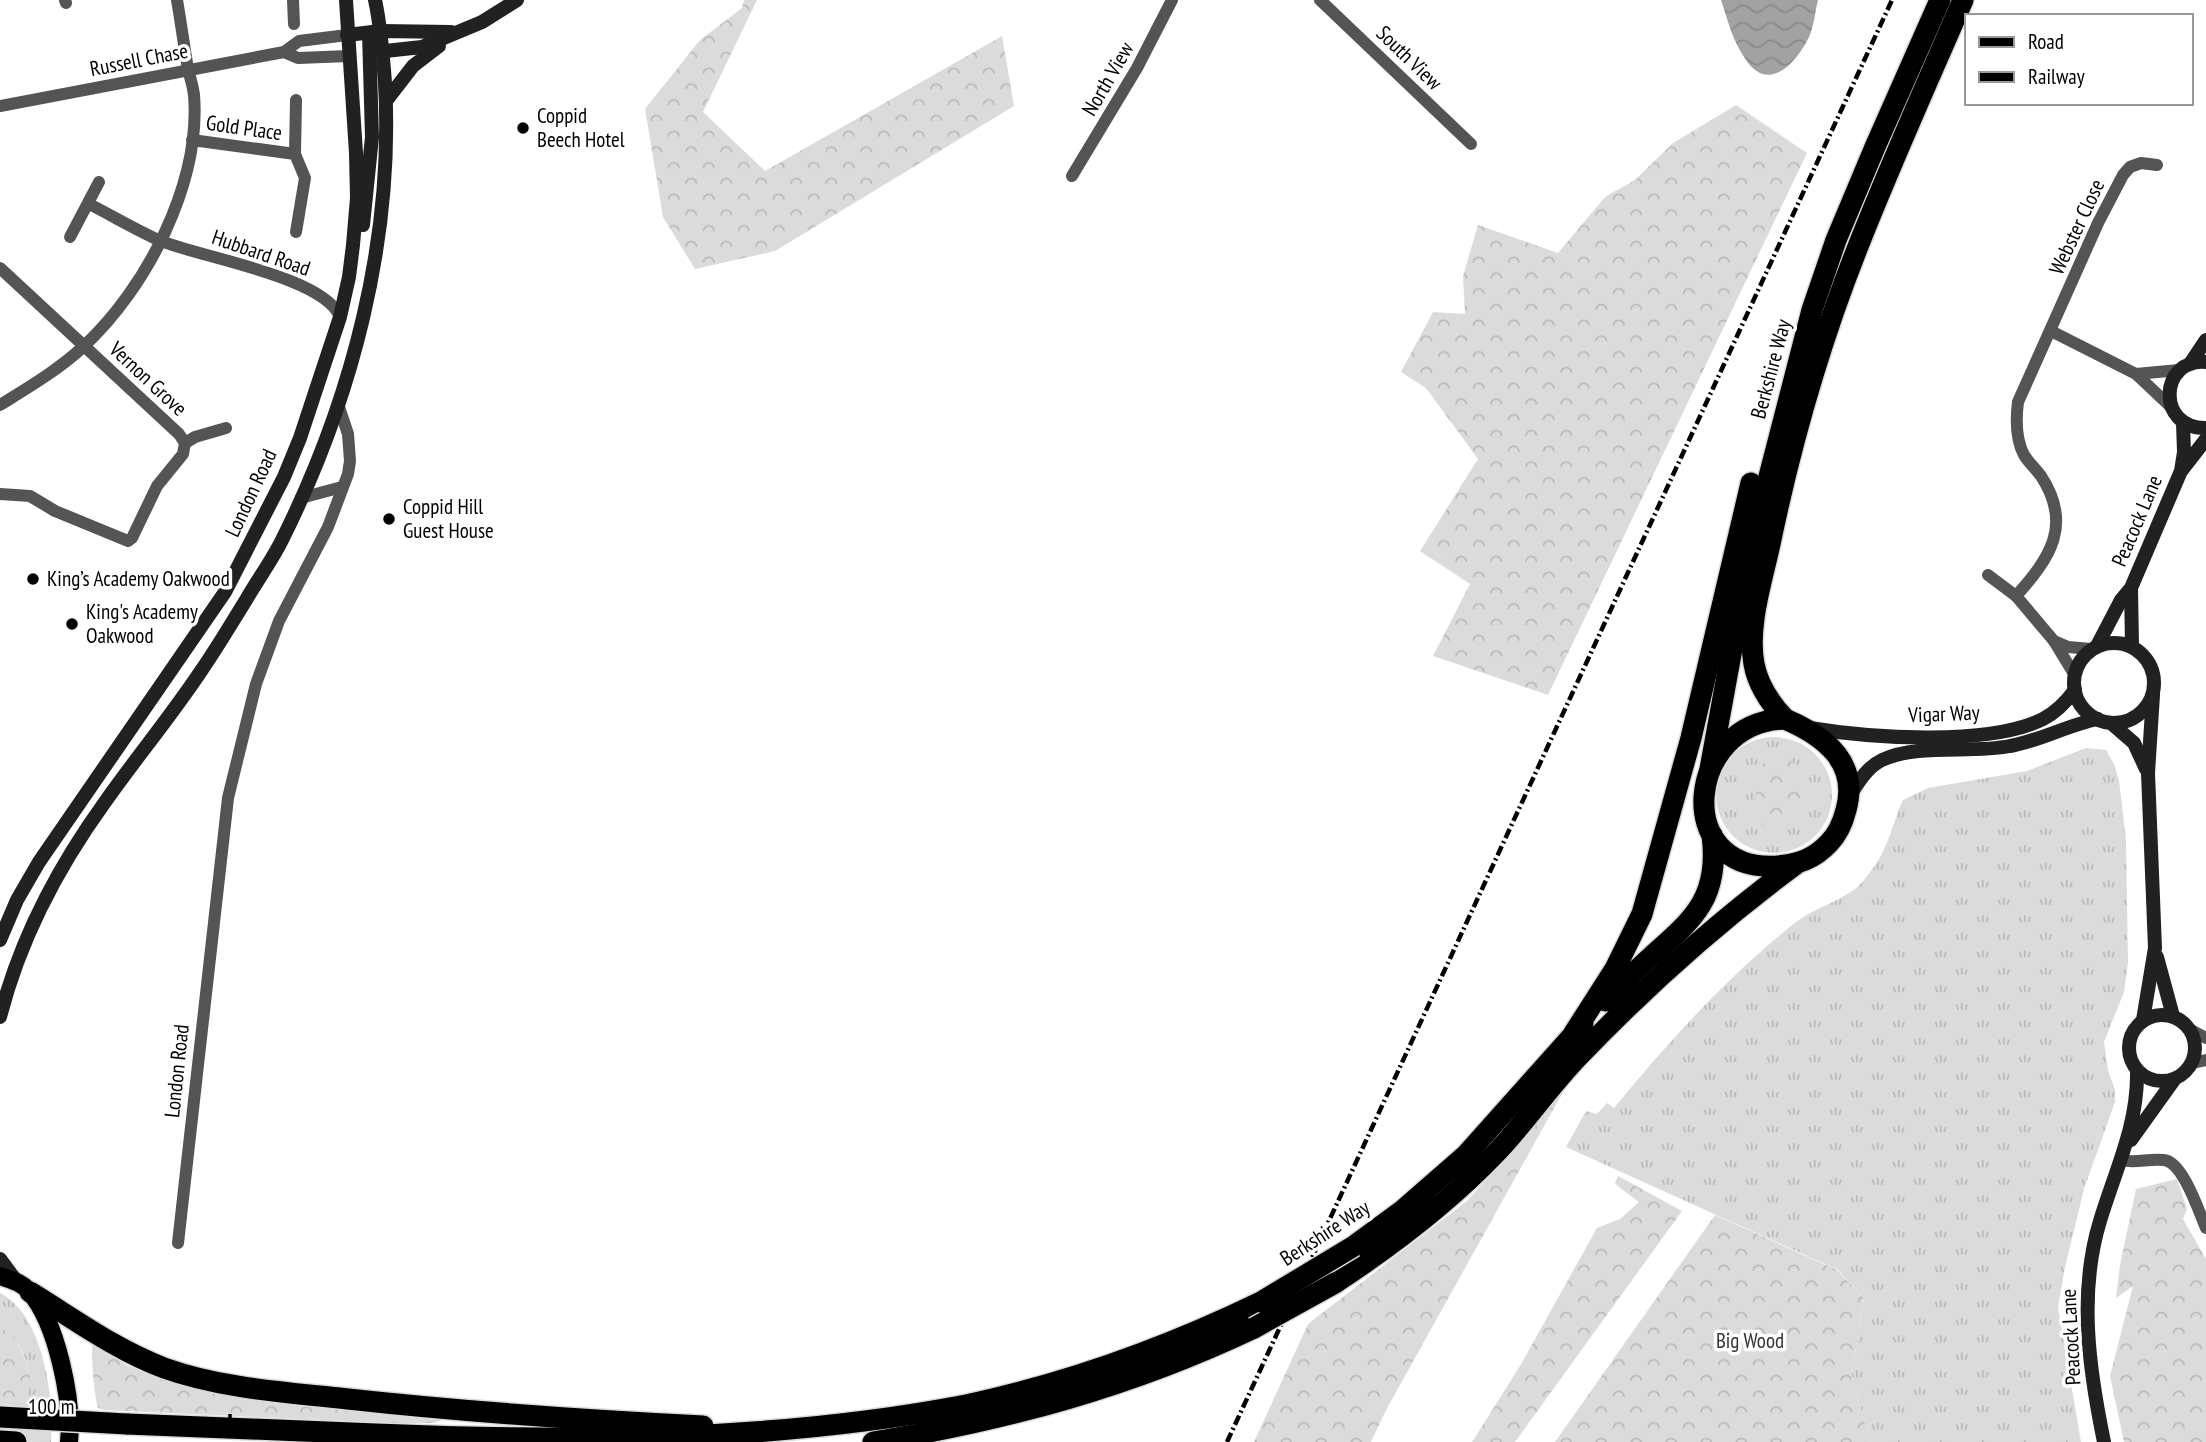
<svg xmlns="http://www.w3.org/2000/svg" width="2206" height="1442" font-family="'PT Sans Narrow',sans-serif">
	<defs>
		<pattern id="grass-tufts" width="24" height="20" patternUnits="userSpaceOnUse" patternTransform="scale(1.75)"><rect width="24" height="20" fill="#dbdbdb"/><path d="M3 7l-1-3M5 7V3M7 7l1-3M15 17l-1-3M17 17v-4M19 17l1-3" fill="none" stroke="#bababa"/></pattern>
		<pattern id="forest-crowns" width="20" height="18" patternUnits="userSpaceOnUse" patternTransform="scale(1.75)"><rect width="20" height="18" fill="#dbdbdb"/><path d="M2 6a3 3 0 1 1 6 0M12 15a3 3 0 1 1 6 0" fill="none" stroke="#bababa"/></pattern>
		<pattern id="water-waves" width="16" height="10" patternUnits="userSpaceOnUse" patternTransform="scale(1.75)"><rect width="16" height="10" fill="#a2a2a2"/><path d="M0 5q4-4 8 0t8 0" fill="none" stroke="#8a8a8a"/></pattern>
	</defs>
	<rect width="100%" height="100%" fill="#fff"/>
	<g fill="url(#grass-tufts)">
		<circle cx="1774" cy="795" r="58"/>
		<path d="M2086,748l20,2 8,14 5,16 7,60 2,122 -4,30 -20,50 4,28 7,20v12l-31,87 -19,78 -7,40 23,135h-210l-20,-63 13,-81 -26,-28 -272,-123 20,-36 11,3 10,-11 7,5c55,-67 114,-132 182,-186 17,-13 39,-19 56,-31 7,-4 13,-12 18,-19 18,-21 22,-48 33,-72l25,-12 99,-17z"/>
		<path d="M0,1293c43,21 55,106 51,149h-51v-38l10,2 19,-34c-4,-18 -11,-36 -29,-41z"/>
	</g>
	<g fill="url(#forest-crowns)">
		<polygon points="744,0 757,0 703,112 765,171 1002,36 1014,106 775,251 695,269 663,217 645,109 700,40 742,8"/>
		<polygon points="1736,105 1807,153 1548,695 1433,656 1470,584 1420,551 1478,459 1426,388 1401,372 1433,312 1465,314 1463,276 1478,225 1558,253 1605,197 1635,180 1673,143"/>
		<path d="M1774,757c4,1 12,2 16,4 23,11 16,48 1,63 -4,5 -13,7 -20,10l-13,-13 -3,-18 3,-36z"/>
		<polygon points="1563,1092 1386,1410 1371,1442 1254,1442 1308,1324 1467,1201"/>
		<polygon points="1618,1176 1682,1211 1515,1442 1472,1442 1520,1366 1597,1228 1620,1219 1639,1202 1615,1184"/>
		<polygon points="2177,1179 2187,1209 2183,1219 2206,1259 2206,1442 2124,1442 2110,1376 2133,1286 2116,1298 2120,1265 2136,1189"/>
		<polygon points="1715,1215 1837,1270 1864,1298 1851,1379 1871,1442 1555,1442"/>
		<path d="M6,1330c22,18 43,83 -6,74v-73z"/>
		<path d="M93,1345l35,21 64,22 246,29 4,3 -8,3h-45l-285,-13 -6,-2c-3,-8 -8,-56 -5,-63z"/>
	</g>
	<path fill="url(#water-waves)" d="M1721,0h97c-3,12 -4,26 -9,37 -12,25 -40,57 -63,23 -13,-18 -18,-39 -25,-60z"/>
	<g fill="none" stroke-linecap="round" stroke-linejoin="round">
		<defs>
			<path id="primary" d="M0,1276c11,4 21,6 29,15 28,31 44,110 40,151"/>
			<g id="highway">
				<path d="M1785,719c-15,-16 -27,-33 -31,-55 -7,-38 8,-83 16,-120 21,-101 49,-199 87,-295 33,-84 70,-166 106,-249"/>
				<path d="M1785,719c40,17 74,44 61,91 -3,12 -8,24 -17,33 -15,16 -30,21 -52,23 -106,7 -91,-145 8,-147z"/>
				<polyline points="1710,769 1750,550 1812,310 1836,240 1875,147 1940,0"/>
				<path d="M1606,1001c15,-16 30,-31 47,-46 42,-37 67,-59 59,-120"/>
				<polyline points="1574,1033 1615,969 1642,914 1691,738 1751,483"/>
				<polyline points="1354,1246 1403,1210 1466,1155 1583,1024"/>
				<path d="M1335,1283c58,-38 113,-80 161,-130 29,-30 53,-66 82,-96 67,-70 141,-136 218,-193"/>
				<path d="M30,1292c44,27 86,58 134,76 59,21 122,24 184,31 118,13 237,21 355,27"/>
				<path d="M127,1424c83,4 166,6 249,10 197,8 396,8 590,-29 103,-22 200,-57 295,-103"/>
				<polyline points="0,1441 16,1442"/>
				<path d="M873,1442c134,-22 257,-55 381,-114"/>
			</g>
		</defs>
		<use href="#primary" stroke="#dbdbdb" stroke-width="21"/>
		<use href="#highway" stroke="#dbdbdb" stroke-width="24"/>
		<g stroke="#545454" stroke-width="12">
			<polyline points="65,0 66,3"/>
			<polyline points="293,0 294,24"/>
			<polyline points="1320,0 1471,144"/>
			<polyline points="284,52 298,58 349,56"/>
			<polyline points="0,106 284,52 299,41 347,35"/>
			<polyline points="192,140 295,154 305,178 296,232"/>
			<polyline points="295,154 296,100"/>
			<polyline points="1072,176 1137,68 1172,0"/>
			<path d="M89,204c24,12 47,26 72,37 39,16 164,36 179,76"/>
			<polyline points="70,237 99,182"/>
			<polyline points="0,268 179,434 185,443 183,454 157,486 132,538 128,541 55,511 30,496 0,494"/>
			<polyline points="2051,331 2136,374 2172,408"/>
			<polyline points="2136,374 2179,370"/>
			<path d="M0,405c29,-18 58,-35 83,-58 64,-59 118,-164 111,-252 -1,-9 -4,-18 -6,-26 -4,-23 -7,-46 -11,-69"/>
			<polyline points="185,443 195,437 226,428"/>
			<polyline points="301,498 342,487"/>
			<polyline points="1988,575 2016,596 2054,641 2074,674"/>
			<path d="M2016,596c34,-38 57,-71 25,-120 -5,-7 -12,-13 -17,-21 -8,-15 -8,-37 -6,-53l80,-179 25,-48 7,-8 11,-4 16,2"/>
			<polyline points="2054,641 2068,647 2091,649"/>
			<polyline points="2189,1029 2206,1038"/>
			<polyline points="2192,1063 2206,1060"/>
			<path d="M2121,1160c14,4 28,-2 43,0 19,2 35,52 42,68"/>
			<polyline points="178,1243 228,798 256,684 279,621 328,527 348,474 350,461 348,434 338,404"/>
		</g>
		<g stroke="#212121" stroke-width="14">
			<polyline points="347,35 381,31 451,32"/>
			<polyline points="376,52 422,47 482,22 517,0"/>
			<polyline points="386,101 413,66 439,46"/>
			<polyline points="363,225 372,137 369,33"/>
			<path d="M2206,362c-47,-4 -50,67 0,66"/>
			<polyline points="2190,364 2206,340"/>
			<polyline points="2182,470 2206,439"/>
			<polyline points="2131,588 2132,646"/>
			<circle cx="2114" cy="683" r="40"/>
			<polyline points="2097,646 2121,600 2131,588 2181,471 2184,452 2183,423"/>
			<polyline points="2111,723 2134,743 2146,769"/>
			<path d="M1810,728c60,10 179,18 233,-9 14,-7 23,-17 32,-29"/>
			<path d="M1850,795c8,-12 17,-28 32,-35 37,-17 89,-6 128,-14 30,-5 57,-21 88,-27"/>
			<polyline points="0,940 17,900 39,862 225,592 284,477 300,438 340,317 349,277 353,245 357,198 356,153 346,0"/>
			<polyline points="2157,957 2173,1016"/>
			<circle cx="2162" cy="1048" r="33"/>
			<path d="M0,1017c20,-78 58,-150 105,-215 31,-44 66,-86 96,-131 16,-23 30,-47 45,-71 12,-21 27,-41 37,-62 69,-139 111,-299 102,-455 -2,-28 -4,-56 -10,-83"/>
			<polyline points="2143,1020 2155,948 2148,773 2153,695"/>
			<polyline points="2131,1140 2174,1080"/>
			<polyline points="0,1259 17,1282"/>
			<path d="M2104,1442c-15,-73 -26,-149 -4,-221 15,-50 38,-96 37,-149"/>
		</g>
		<use href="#primary" stroke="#000" stroke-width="18"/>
		<use href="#highway" stroke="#000" stroke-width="21"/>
		<polyline stroke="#000" stroke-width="4.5" stroke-dasharray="10 3.5 2 3.5" stroke-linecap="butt" points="1227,1442 1892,0"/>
		<defs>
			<g id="highway-bridge">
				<polyline points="1261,1302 1354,1246"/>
				<polyline points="1254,1328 1335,1283"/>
				<polyline points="0,1417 127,1424"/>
			</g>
		</defs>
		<use href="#highway-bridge" stroke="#dbdbdb" stroke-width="24" stroke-linecap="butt"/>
		<use href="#highway-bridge" stroke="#000" stroke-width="21"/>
	</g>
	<g fill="#000" stroke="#fff" stroke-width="2.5">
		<circle cx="523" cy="128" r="7"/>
		<circle cx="389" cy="519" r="7"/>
		<circle cx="33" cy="579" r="7"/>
		<circle cx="72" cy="624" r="7"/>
	</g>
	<g text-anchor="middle" stroke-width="7" stroke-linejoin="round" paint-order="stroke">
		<g font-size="21" fill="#000" stroke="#fff">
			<text transform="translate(1409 58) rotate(44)" y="7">South View</text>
			<text transform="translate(139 60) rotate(-11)" y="7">Russell Chase</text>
			<text transform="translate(1108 79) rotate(-60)" y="7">North View</text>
			<text transform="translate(244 128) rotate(8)" y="7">Gold Place</text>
			<text transform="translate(2077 227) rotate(-65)" y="7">Webster Close</text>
			<text transform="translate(261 253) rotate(19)" y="7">Hubbard Road</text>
			<text transform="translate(1771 369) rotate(-75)" y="7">Berkshire Way</text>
			<text transform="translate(148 379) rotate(43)" y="7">Vernon Grove</text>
			<text transform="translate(251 493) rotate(-65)" y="7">London Road</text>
			<text transform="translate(2137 521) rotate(-67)" y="7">Peacock Lane</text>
			<text transform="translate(1944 714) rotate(-2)" y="7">Vigar Way</text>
			<text transform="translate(177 1071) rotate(-84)" y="7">London Road</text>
			<text transform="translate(1325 1233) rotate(-33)" y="7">Berkshire Way</text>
			<text transform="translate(2071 1337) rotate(-93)" y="7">Peacock Lane</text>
		</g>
		<g font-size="21" fill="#000" stroke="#fff" text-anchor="start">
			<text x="537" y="123">Coppid<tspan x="537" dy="24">Beech Hotel</tspan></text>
			<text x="403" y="514">Coppid Hill<tspan x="403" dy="24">Guest House</tspan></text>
			<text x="47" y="586">King’s Academy Oakwood</text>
			<text x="86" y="619">King's Academy<tspan x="86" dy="24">Oakwood</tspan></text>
		</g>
		<g font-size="21" fill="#323232" stroke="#fff">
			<text x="1750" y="1348">Big Wood</text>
		</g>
	</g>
	<rect x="1965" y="14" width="228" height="91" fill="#ffffff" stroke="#999999" stroke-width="2"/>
	<rect x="1979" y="37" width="35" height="10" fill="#000000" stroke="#999999" stroke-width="2"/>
	<text x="2028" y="49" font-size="21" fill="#000000">Road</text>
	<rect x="1979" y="72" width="35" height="10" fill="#000000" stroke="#999999" stroke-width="2"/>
	<text x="2028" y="84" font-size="21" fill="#000000">Railway</text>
	<path d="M18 1414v10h212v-10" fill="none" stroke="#000000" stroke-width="3.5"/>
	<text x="28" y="1414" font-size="21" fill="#000000" stroke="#ffffff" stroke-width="5" paint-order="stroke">100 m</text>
</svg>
